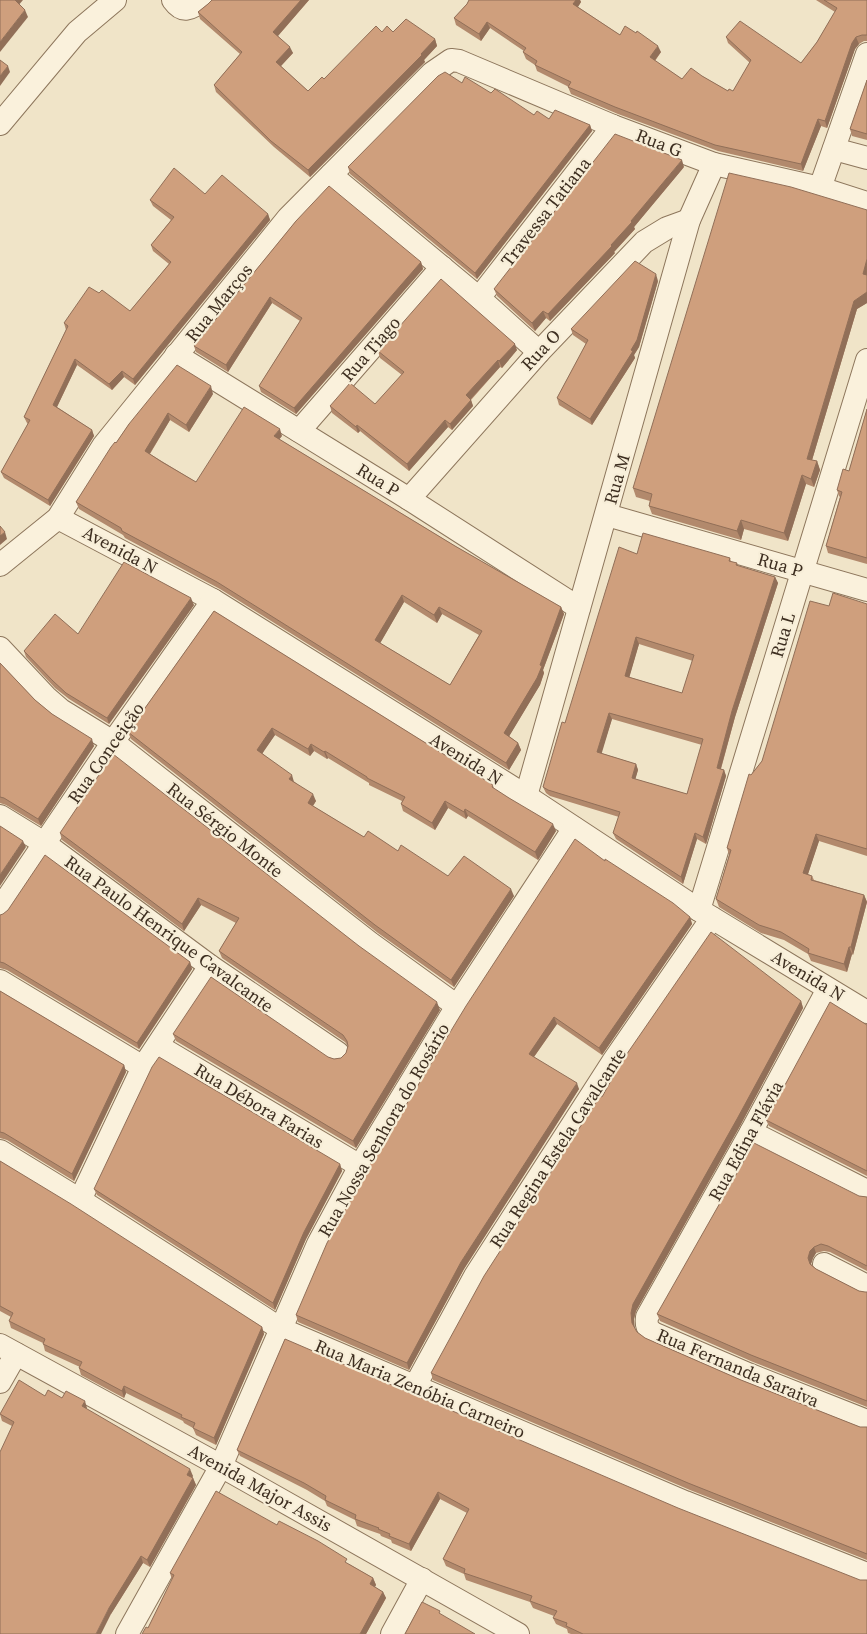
<svg xmlns="http://www.w3.org/2000/svg" width="867" height="1634" font-family="'Source Serif 4',serif">
	<rect width="100%" height="100%" fill="#f0e4c8"/>
	<g fill="none" stroke-linecap="round" stroke-linejoin="round">
		<defs>
			<g id="minor">
				<path d="M173,0c10,14 17,9 30,0"/>
				<polyline points="0,124 77,32 115,0"/>
				<polyline points="834,149 867,158"/>
				<polyline points="331,175 479,298 539,352"/>
				<polyline points="820,188 867,54"/>
				<polyline points="479,298 613,126"/>
				<polyline points="176,355 409,499 579,608"/>
				<polyline points="299,431 442,267"/>
				<polyline points="409,499 539,352 644,242 667,228 689,220"/>
				<polyline points="607,515 867,590"/>
				<polyline points="58,518 213,600 526,796 699,910 867,1012"/>
				<polyline points="0,565 58,518 103,446 288,218 432,73 451,60 459,61 613,126 714,164 820,188 867,203"/>
				<polyline points="0,648 46,697 61,710 113,742 370,943 457,1006"/>
				<polyline points="526,796 689,220 714,164"/>
				<polyline points="0,816 44,843 210,966 338,1053"/>
				<polyline points="0,909 113,742 213,600"/>
				<polyline points="699,910 867,360"/>
				<polyline points="0,981 143,1067"/>
				<path d="M828,989l-77,143 -104,185c-1,8 0,11 6,16l95,41 119,47"/>
				<polyline points="158,1046 360,1166"/>
				<polyline points="751,1132 867,1191"/>
				<polyline points="0,1151 80,1200 281,1329 685,1502 867,1574"/>
				<polyline points="80,1200 143,1067 210,966"/>
				<polyline points="824,1264 867,1286"/>
				<polyline points="0,1345 221,1466 518,1634"/>
				<polyline points="0,1382 16,1354"/>
				<polyline points="415,1386 475,1276 614,1060 712,918"/>
				<polyline points="127,1634 221,1466 318,1244 360,1166 457,1006 574,828"/>
				<polyline points="392,1634 422,1579"/>
			</g>
		</defs>
		<use href="#minor" stroke="#8d765c" stroke-width="24"/>
		<use href="#minor" stroke="#faf1dc" stroke-width="22"/>
	</g>
	<g fill="#b2896c" fill-rule="evenodd">
		<polygon points="212,0 309,0 278,36 293,53 281,66 308,91 324,79 382,32 393,32 435,39 437,46 424,60 425,62 310,177 274,147 216,92 214,85 240,54 200,19 198,12 208,4"/>
		<polygon points="469,0 580,0 581,2 578,7 620,35 661,52 655,61 682,79 702,76 728,91 733,91 750,63 728,43 726,37 801,63 817,42 835,12 816,0 867,0 867,41 864,41 859,44 855,49 827,128 821,126 803,171 718,151 618,114 571,94 568,87 569,87 537,71 535,65 526,59 523,52 524,51 490,28 481,41 456,25 454,18 467,4"/>
		<polygon points="867,80 867,140 852,136 850,129"/>
		<polygon points="462,83 491,93 534,115 549,119 590,125 592,131 477,279 350,174 348,167"/>
		<polygon points="684,167 634,227 635,229 614,252 615,253 550,321 546,318 535,331 497,296 494,289"/>
		<polygon points="205,194 268,214 270,220 135,385 124,377 112,390 77,365 57,407 92,430 94,436 50,506 4,478 1,472 28,424 27,423 24,417 66,330 64,323 99,293 130,311 169,264 153,251 151,245 171,220 153,206 150,200"/>
		<polygon points="867,210 867,303 857,309 812,460 817,461 820,470 814,487 806,484 788,541 744,529 741,540 652,514 649,506 650,501 636,497 633,488"/>
		<polygon points="296,221 421,262 423,269 296,414 261,392 259,386 300,321 272,303 228,372 196,352 194,346"/>
		<polygon points="658,281 639,347 634,355 635,358 592,425 559,405 557,398 586,344 573,335 571,329"/>
		<polygon points="517,350 502,368 500,367 471,400 473,406 452,430 448,427 409,471 360,431 358,433 332,413 330,406 375,404 402,375 380,358 378,351"/>
		<path d="M213,394l-24,38 -19,-12 -20,34 46,28 86,-46 -3,3 176,107 106,61 3,7 -21,56 1,3 -4,12 -31,51 9,7 3,7 -12,20 -289,-181 -95,-51 -2,-3 -44,-26 -3,-7 53,-78zM404,602l33,21 5,-9 37,21 -29,50 -70,-42z"/>
		<polygon points="867,409 867,564 828,553 826,546 840,497 839,496 837,490 849,471"/>
		<path d="M637,554l93,4 1,4 6,1 1,3 37,11 3,6 -43,134 -14,52 3,1 2,6 -20,68 -9,-5 -14,45 -67,-45 -3,-6 6,-16 -69,-21 -4,-3 -3,-6 22,-64zM639,644l54,17 -11,32 -53,-16zM612,719l90,26 -15,49 -52,-15 3,-9 -2,-6 -35,-11z"/>
		<polygon points="867,604 867,856 819,841 808,874 812,876 814,880 864,895 867,902 853,955 852,954 847,972 811,961 808,954 784,940 761,933 719,907 716,899 729,855 727,848 751,775 762,761 829,606"/>
		<polygon points="194,605 109,724 69,699 55,688 26,657 24,651 78,634"/>
		<polygon points="214,611 493,785 494,789 556,831 538,860 468,816 466,819 448,808 435,830 403,811 401,804 402,801 369,785 369,783 328,758 327,759 314,751 310,756 275,735 262,753 316,801 313,806 364,837 398,851 448,876 514,896 454,987 378,933 131,739 128,732"/>
		<polygon points="0,663 35,700 52,714 94,746 41,826 6,805 0,803"/>
		<polygon points="60,833 440,1010 356,1148 176,1041 173,1034 328,1057 334,1059 341,1058 346,1053 348,1046 345,1042 222,958 219,951 236,923 201,905 184,931 62,840"/>
		<polygon points="605,861 690,917 692,924 602,1055 557,1024 534,1057 579,1089 464,1269 409,1370 298,1322 296,1315"/>
		<polygon points="0,915 190,962 192,969 139,1049 7,970 0,968"/>
		<polygon points="0,991 124,1065 126,1072 74,1181 7,1140 0,1138"/>
		<polygon points="801,1001 803,1008 740,1126 636,1311 634,1319 634,1327 637,1332 645,1338 741,1380 860,1427 867,1427 867,1560 690,1490 433,1380 431,1373 602,1097"/>
		<polygon points="867,1025 867,1176 769,1126 766,1120"/>
		<polygon points="0,1161 262,1327 264,1334 216,1445 196,1435 193,1428 184,1423 183,1421 126,1393 124,1398 81,1375 79,1368 80,1367 45,1351 43,1343 11,1328 9,1321 11,1317 0,1311"/>
		<polygon points="340,1164 342,1171 306,1239 275,1310 97,1195 94,1189"/>
		<polygon points="859,1196 867,1197 867,1271 830,1252 824,1251 816,1253 813,1258 811,1264 816,1269 859,1291 865,1292 867,1292 867,1407 753,1362 660,1321 657,1314"/>
		<polygon points="285,1339 867,1634 571,1634 568,1633 567,1629 556,1624 553,1618 554,1616 533,1608 530,1602 466,1580 464,1574 446,1566 443,1559 467,1513 440,1499 411,1551 392,1543 391,1540 381,1536 380,1534 357,1526 355,1520 327,1506 325,1501 307,1490 240,1456 237,1450"/>
		<polygon points="45,1396 62,1398 87,1408 86,1409 193,1476 192,1477 193,1478 196,1485 150,1567 143,1563 111,1614 12,1426 2,1421 0,1414"/>
		<polygon points="349,1564 373,1578 376,1585 375,1587 383,1592 386,1598 366,1634 142,1634 148,1628 172,1580 170,1573"/>
	</g>
	<g fill="#916f58">
		<polygon points="15,0 23,0 17,7"/>
		<polygon points="301,0 309,0 276,38 273,32"/>
		<polygon points="576,0 580,0 581,2 575,11 573,4"/>
		<polygon points="25,10 28,17 0,52 0,42"/>
		<polygon points="487,22 490,28 481,41 479,34"/>
		<polygon points="856,37 859,44 855,49 827,128 825,121 852,43"/>
		<polygon points="435,39 437,46 424,60 425,62 310,177 308,170 421,54"/>
		<polygon points="658,46 661,52 652,64 650,57"/>
		<polygon points="290,47 293,53 279,68 276,62"/>
		<polygon points="8,66 10,72 0,86 0,76"/>
		<polygon points="818,119 821,126 803,171 801,164"/>
		<polygon points="590,125 592,131 477,279 475,273"/>
		<polygon points="682,160 684,167 634,227 635,229 614,252 615,253 550,321 548,314 611,245"/>
		<polygon points="268,214 270,220 135,385 133,379"/>
		<polygon points="867,259 867,280 863,274"/>
		<polygon points="421,262 423,269 296,414 294,408"/>
		<polygon points="656,274 658,281 639,347 634,355 635,358 592,425 590,419 631,350"/>
		<polygon points="867,292 867,303 857,309 810,467 807,459 854,301"/>
		<polygon points="270,297 272,303 228,372 226,365"/>
		<polygon points="543,311 546,318 535,331 532,323"/>
		<polygon points="515,344 517,350 502,368 499,361"/>
		<polygon points="75,359 77,365 55,411 53,405"/>
		<polygon points="498,360 500,367 468,402 466,395"/>
		<polygon points="122,371 124,377 112,390 109,384"/>
		<polygon points="211,386 213,394 189,432 186,425"/>
		<polygon points="471,400 473,406 452,430 450,424"/>
		<polygon points="168,413 170,420 147,458 145,451"/>
		<polygon points="445,420 448,427 409,471 407,464"/>
		<polygon points="357,425 360,431 358,433 356,427"/>
		<polygon points="280,429 282,436 276,443 274,436"/>
		<polygon points="92,430 94,436 50,506 48,500"/>
		<polygon points="817,461 820,470 814,487 811,479"/>
		<polygon points="802,475 806,484 788,541 784,533"/>
		<polygon points="741,520 744,529 741,540 737,531"/>
		<polygon points="5,532 7,539 0,545 0,536"/>
		<polygon points="775,577 778,583 735,717 719,775 717,768 732,711"/>
		<polygon points="402,595 404,602 378,647 375,640"/>
		<polygon points="191,598 194,605 109,724 107,718"/>
		<polygon points="439,607 442,614 437,623 434,615"/>
		<polygon points="561,607 564,614 543,670 544,673 540,685 507,740 504,733 540,665"/>
		<polygon points="636,637 639,644 628,682 625,676"/>
		<polygon points="609,713 612,719 600,759 597,752"/>
		<polygon points="272,728 275,735 260,757 257,750"/>
		<polygon points="92,739 94,746 41,826 38,819"/>
		<polygon points="518,743 521,750 509,770 506,763"/>
		<polygon points="311,744 314,751 310,756 308,749"/>
		<polygon points="325,751 328,758 327,759 324,752"/>
		<polygon points="636,764 638,770 634,784 632,778"/>
		<polygon points="724,770 726,776 706,844 703,837"/>
		<polygon points="292,775 294,782 289,779"/>
		<polygon points="313,794 316,801 310,810 308,803"/>
		<polygon points="445,801 448,808 435,830 432,823"/>
		<polygon points="465,809 468,816 466,819 464,812"/>
		<polygon points="553,824 556,831 538,860 535,852"/>
		<polygon points="695,833 697,839 683,884 681,877"/>
		<polygon points="816,834 819,841 806,880 803,873"/>
		<polygon points="23,841 26,847 0,886 0,875"/>
		<polygon points="511,889 514,896 454,987 451,980"/>
		<polygon points="864,895 867,902 853,955 851,947"/>
		<polygon points="198,898 201,905 184,931 182,924"/>
		<polygon points="690,917 692,924 602,1055 599,1048"/>
		<polygon points="849,947 852,954 847,972 844,964"/>
		<polygon points="190,962 192,969 139,1049 137,1043"/>
		<polygon points="801,1001 803,1008 740,1126 636,1311 634,1319 635,1330 632,1323 631,1313 633,1304"/>
		<polygon points="437,1002 440,1010 356,1148 353,1141"/>
		<polygon points="554,1017 557,1024 531,1061 529,1054"/>
		<polygon points="124,1065 126,1072 74,1181 72,1174"/>
		<polygon points="577,1083 579,1089 464,1269 409,1370 407,1363 461,1262"/>
		<polygon points="340,1164 342,1171 306,1239 275,1310 273,1303 304,1232"/>
		<polygon points="814,1247 816,1253 813,1258 811,1264 813,1271 808,1258 810,1251"/>
		<polygon points="262,1327 264,1334 216,1445 214,1438"/>
		<polygon points="124,1386 126,1393 124,1398 122,1391"/>
		<polygon points="85,1401 87,1408 84,1413 82,1406"/>
		<polygon points="190,1469 193,1476 190,1481 187,1475"/>
		<polygon points="193,1478 196,1485 150,1567 147,1560"/>
		<polygon points="438,1492 440,1499 411,1551 409,1544"/>
		<polygon points="141,1556 143,1563 111,1614 101,1634 96,1634 109,1608"/>
		<polygon points="373,1578 376,1585 372,1591 370,1584"/>
		<polygon points="383,1592 386,1598 366,1634 360,1634"/>
	</g>
	<g fill="#cf9f7d" stroke="#916f58" fill-rule="evenodd">
		<polygon points="0,0 15,0 25,10 0,42"/>
		<polygon points="212,0 301,0 273,32 290,47 276,62 308,91 322,77 324,79 376,26 382,32 387,26 393,32 406,19 435,39 421,54 422,55 308,170 271,141 214,85 242,52 198,12 208,4"/>
		<polygon points="469,0 576,0 573,4 620,35 625,26 636,33 637,31 658,46 650,57 682,79 691,68 702,76 728,91 729,89 733,91 751,60 726,37 740,21 801,63 817,42 837,8 824,0 867,0 867,35 862,35 856,37 852,43 825,121 818,119 801,164 715,145 615,107 568,87 571,82 535,65 537,61 523,52 526,48 487,22 479,34 454,18 467,4"/>
		<polygon points="0,60 8,66 0,76"/>
		<polygon points="445,72 462,83 465,77 491,93 495,89 534,115 537,111 549,119 555,110 590,125 475,273 348,167 438,76"/>
		<polygon points="867,80 867,134 850,129"/>
		<polygon points="615,134 682,160 631,221 632,222 611,245 612,246 548,314 543,311 532,323 494,289"/>
		<polygon points="174,168 205,194 222,175 268,214 133,379 122,371 109,384 75,359 53,405 92,430 48,500 1,472 30,420 24,417 68,326 64,323 89,287 99,293 102,290 130,311 171,262 151,245 174,217 150,200"/>
		<polygon points="729,173 791,187 867,210 867,259 863,274 867,275 867,292 854,301 807,459 817,461 811,479 802,475 784,533 741,520 737,531 649,506 652,494 633,488"/>
		<polygon points="329,186 421,262 294,408 259,386 302,318 270,297 226,365 194,346 296,221"/>
		<polygon points="635,261 656,274 637,340 631,350 633,351 590,419 557,398 588,340 571,329"/>
		<polygon points="441,279 515,344 499,361 498,360 466,395 471,400 450,424 445,420 407,464 357,425 356,427 330,406 350,383 375,404 404,372 378,351"/>
		<path d="M177,365l34,21 -25,39 -18,-12 -23,38 17,11 34,20 48,-75 36,22 -6,7 181,110 106,61 -21,58 2,1 -5,12 -33,55 14,10 -12,20 -289,-181 -95,-51 -1,-3 -45,-26 35,-55 4,-5 1,1 13,-19zM402,595l32,20 5,-8 43,24 -32,54 -75,-45z"/>
		<polygon points="867,409 867,558 826,546 842,492 837,490 843,469 849,471"/>
		<polygon points="0,526 5,532 0,536"/>
		<path d="M643,533l87,25 -1,3 8,2 -1,2 39,12 -43,134 -15,57 7,2 -21,67 -8,-4 -14,44 -68,-44 7,-21 -72,-22 -5,-3 19,-65 3,1 54,-176 18,7zM636,637l58,18 -12,38 -57,-17zM609,713l94,26 -16,55 -55,-16 4,-14 -39,-12z"/>
		<polygon points="124,562 191,598 107,718 66,693 53,681 24,651 55,614 78,634"/>
		<polygon points="833,593 867,604 867,849 816,834 803,873 812,876 811,880 864,895 851,947 849,947 844,964 808,953 809,949 781,932 759,925 716,899 731,850 727,848 749,774 751,775 762,761 810,601 829,606"/>
		<polygon points="214,611 493,785 492,787 509,798 553,824 535,852 465,809 464,812 445,801 432,823 401,804 405,797 367,778 367,777 325,751 324,752 311,744 308,749 272,728 257,750 292,775 289,779 313,794 308,803 364,837 368,831 398,851 401,845 448,876 464,856 511,889 451,980 375,925 128,732"/>
		<polygon points="0,663 35,700 52,714 92,739 38,819 4,798 0,797"/>
		<polygon points="113,754 359,946 437,1002 353,1141 173,1034 211,977 328,1057 334,1059 341,1058 346,1053 348,1046 347,1041 343,1035 219,951 239,918 198,898 182,924 60,833"/>
		<polygon points="0,826 23,841 0,875"/>
		<polygon points="575,839 605,861 605,859 673,903 690,917 599,1048 554,1017 529,1054 577,1083 461,1262 407,1363 296,1315 327,1243 369,1166 466,1006"/>
		<polygon points="45,855 190,962 137,1043 4,963 0,962 0,915 3,914 8,910"/>
		<polygon points="711,932 801,1001 737,1119 633,1304 631,1313 632,1323 637,1332 645,1338 741,1380 860,1427 867,1427 867,1554 688,1483 431,1373 484,1276 600,1096 602,1097 622,1061"/>
		<polygon points="0,991 124,1065 72,1174 4,1133 0,1132"/>
		<polygon points="830,1002 867,1025 867,1171 766,1120"/>
		<polygon points="159,1057 340,1164 304,1232 273,1303 94,1189 152,1067"/>
		<polygon points="754,1143 859,1196 867,1197 867,1266 828,1246 821,1244 814,1247 810,1251 808,1258 810,1264 816,1269 859,1291 865,1292 867,1292 867,1401 751,1355 657,1314"/>
		<polygon points="0,1161 71,1204 262,1327 214,1438 193,1428 195,1423 181,1417 182,1415 124,1386 122,1391 79,1368 82,1362 43,1344 45,1339 9,1321 13,1313 0,1306"/>
		<polygon points="285,1339 678,1508 860,1580 867,1580 867,1634 583,1634 566,1626 567,1623 553,1618 557,1611 530,1601 532,1596 464,1573 465,1569 443,1559 469,1509 438,1492 409,1544 389,1536 390,1534 378,1529 379,1528 355,1519 356,1515 325,1500 326,1496 304,1483 237,1450"/>
		<polygon points="19,1380 45,1396 48,1390 62,1398 66,1391 85,1401 82,1406 190,1469 187,1475 193,1478 147,1560 141,1556 109,1608 96,1634 0,1634 0,1452 14,1422 0,1414"/>
		<polygon points="216,1491 277,1525 279,1521 318,1541 347,1559 345,1562 373,1578 370,1584 383,1592 360,1634 142,1634 146,1627 148,1628 174,1575 170,1573"/>
		<polygon points="422,1602 440,1611 439,1613 475,1634 405,1634"/>
	</g>
	<g text-anchor="middle" stroke-width="4.5" stroke-linejoin="round" paint-order="stroke">
		<g font-size="18" fill="#3d2e20" stroke="#f7eed8">
			<text transform="translate(659 143) rotate(21)" y="6">Rua G</text>
			<text transform="translate(546 212) rotate(-52)" y="6">Travessa Tatiana</text>
			<text transform="translate(219 303) rotate(-51)" y="6">Rua Marços</text>
			<text transform="translate(371 349) rotate(-49)" y="6">Rua Tiago</text>
			<text transform="translate(541 350) rotate(-47)" y="6">Rua O</text>
			<text transform="translate(617 479) rotate(-74)" y="6">Rua M</text>
			<text transform="translate(378 480) rotate(32)" y="6">Rua P</text>
			<text transform="translate(120 550) rotate(28)" y="6">Avenida N</text>
			<text transform="translate(780 565) rotate(16)" y="6">Rua P</text>
			<text transform="translate(783 635) rotate(-73)" y="6">Rua L</text>
			<text transform="translate(106 753) rotate(-55)" y="6">Rua Conceição</text>
			<text transform="translate(466 759) rotate(32)" y="6">Avenida N</text>
			<text transform="translate(225 830) rotate(38)" y="6">Rua Sérgio Monte</text>
			<text transform="translate(169 934) rotate(36)" y="6">Rua Paulo Henrique Cavalcante</text>
			<text transform="translate(808 976) rotate(31)" y="6">Avenida N</text>
			<text transform="translate(259 1106) rotate(31)" y="6">Rua Débora Farias</text>
			<text transform="translate(384 1130) rotate(-60)" y="6">Rua Nossa Senhora do Rosário</text>
			<text transform="translate(746 1141) rotate(-61)" y="6">Rua Edina Flávia</text>
			<text transform="translate(558 1148) rotate(-57)" y="6">Rua Regina Estela Cavalcante</text>
			<text transform="translate(738 1368) rotate(23)" y="6">Rua Fernanda Saraiva</text>
			<text transform="translate(420 1389) rotate(23)" y="6">Rua Maria Zenóbia Carneiro</text>
			<text transform="translate(260 1488) rotate(29)" y="6">Avenida Major Assis</text>
		</g>
	</g>
</svg>
